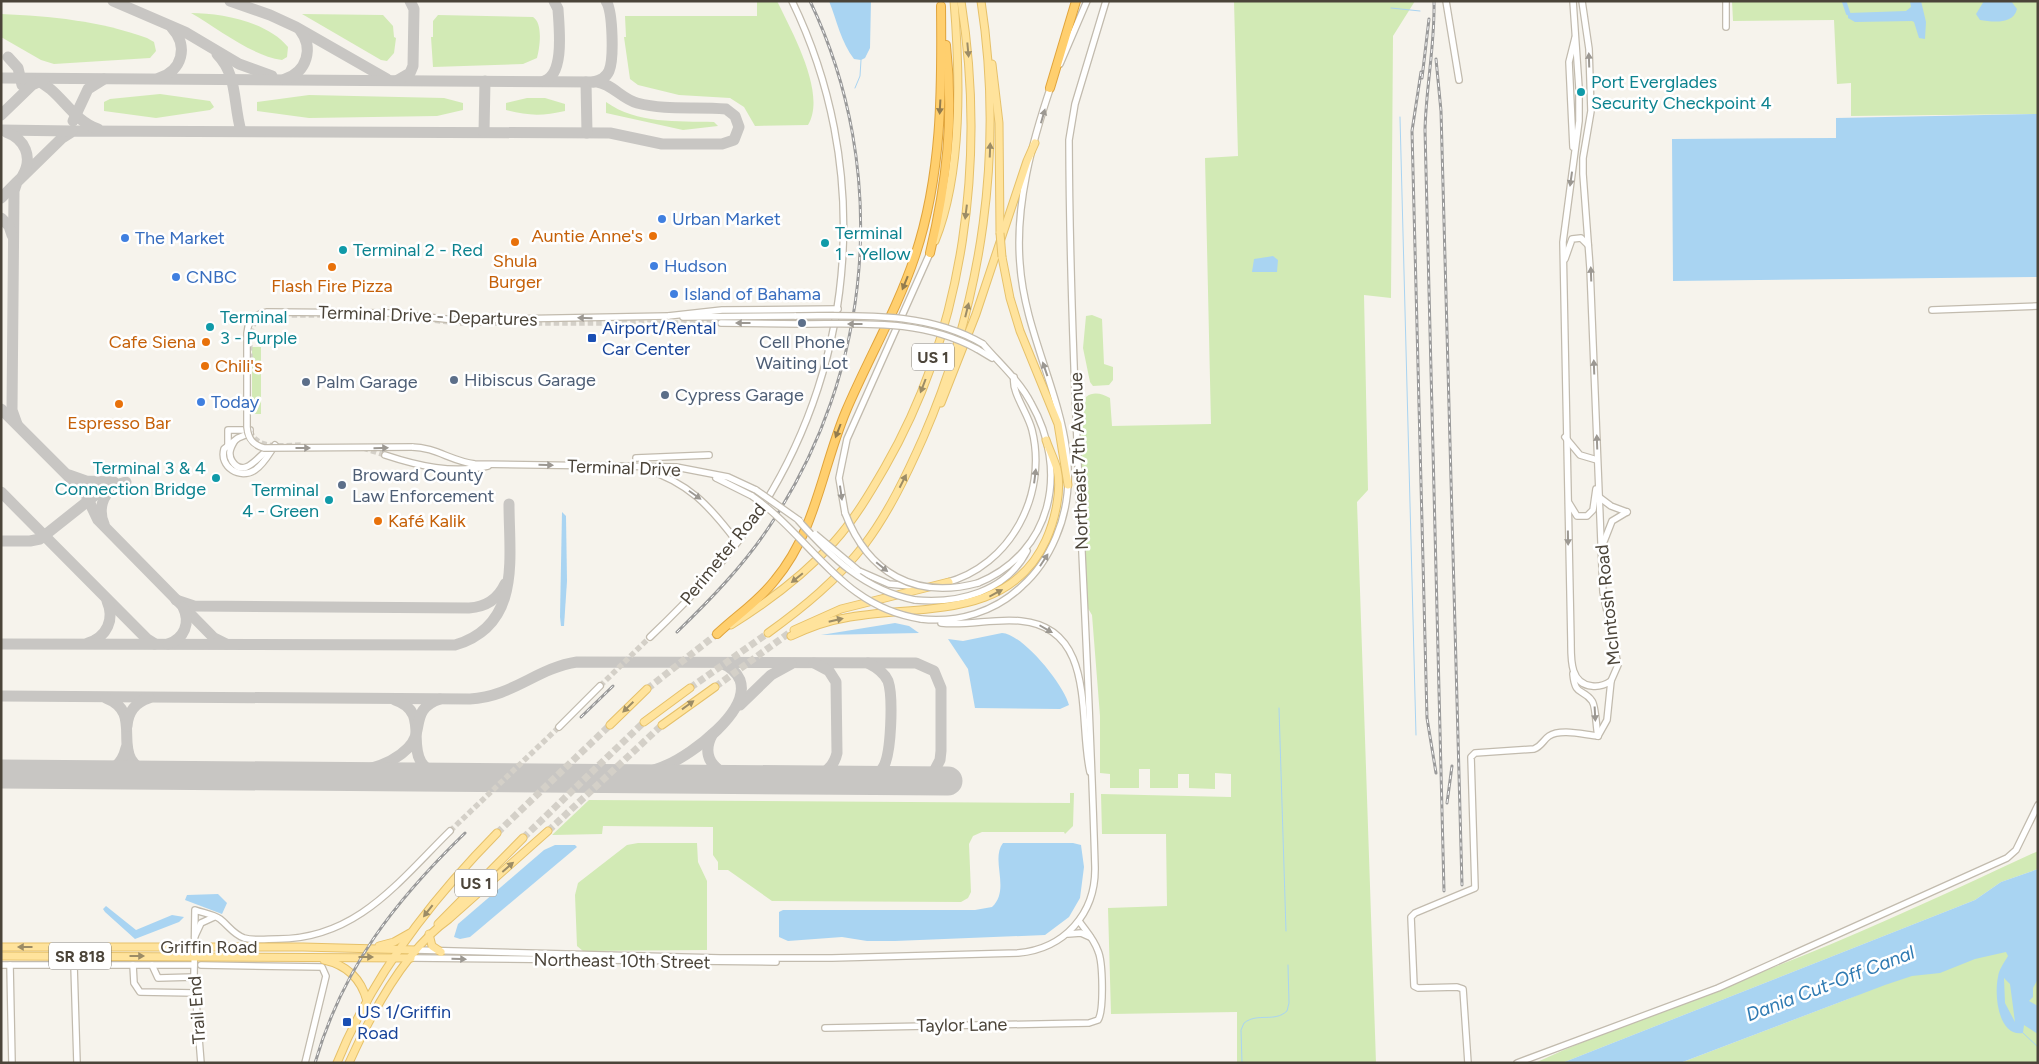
<svg xmlns="http://www.w3.org/2000/svg" width="2039" height="1064" font-family="Figtree,sans-serif">
	<rect width="100%" height="100%" fill="#f6f3ec"/>
	<g fill="#d2eab5">
		<path d="M757,1h20c15,31 50,93 31,124l-53,1 -11,-19 -14,-9 -51,-3 -41,-10 -8,-6 -6,-42h2l-1,-21h132z"/>
		<path d="M1234,1h181l-22,35 -2,262 -27,-3 4,195 -11,12 19,561h-139v-51l-126,2 -3,-106 59,-2 -1,-72h-64l-1,-40 130,3v-23l-16,-1v16l-26,-1v-14h-11v14h-28v-19h-11v19h-29v-14l-10,-1v-57l-8,-101 -6,-10 -5,-166 5,-42c8,-6 16,-3 24,1l2,28 99,-2 -6,-266 33,-2z"/>
		<polygon points="1732,1 2038,1 2038,114 1851,116 1851,83 1837,84 1834,20 1733,21"/>
		<path d="M191,13c31,0 77,9 97,34l-1,10 -5,3c-32,-5 -63,-31 -91,-47z"/>
		<path d="M1,14c50,2 99,7 146,24l7,4 2,9 -6,7 -96,6 -13,-4 -40,-23z"/>
		<polygon points="302,14 383,15 393,26 394,37 396,38 394,53 387,61 381,60"/>
		<path d="M438,15l95,2c10,6 7,30 4,41l-14,6 -90,3 -2,-30h2v-16z"/>
		<polygon points="160,94 210,101 214,107 210,110 156,118 104,111 104,102 110,99"/>
		<polygon points="309,95 444,98 463,103 463,110 437,116 309,118 257,111 257,102"/>
		<path d="M527,98h18l20,6v7c-22,5 -37,5 -59,-1v-7z"/>
		<path d="M606,102c31,22 71,19 108,20l4,4 -35,4 -77,-17z"/>
		<polygon points="1092,315 1102,319 1104,364 1113,367 1113,380 1109,385 1093,386 1090,382 1083,348 1086,316"/>
		<rect x="252" y="347" width="9" height="67"/>
		<polygon points="1070,793 1074,793 1073,826 1065,834 1064,832 982,832 973,836 969,844 971,892 968,898 961,902 772,901 728,870 718,870 718,862 713,855 713,827 603,826 602,834 552,835 589,800 1070,803"/>
		<polygon points="638,843 697,843 698,862 707,881 707,950 583,951 577,946 575,895 578,883 627,845"/>
		<path d="M2038,851v18l-37,13 -26,18 -413,163h-27c87,-40 178,-71 267,-107 80,-32 158,-69 236,-105z"/>
		<polygon points="2038,918 2038,1063 1680,1063 1848,999"/>
	</g>
	<g fill="#a9d4f2" fill-rule="evenodd">
		<path d="M829,1h42l-1,47 -5,10 -4,2 -7,-1c-13,-17 -17,-38 -25,-58z"/>
		<polygon points="1910,1 1921,1 1926,22 1925,39 1919,38 1914,22 1912,21 1855,22 1848,18 1848,13 1906,11 1911,7"/>
		<path d="M1984,1h27l6,8c-4,16 -25,13 -37,11l-4,-6z"/>
		<polygon points="2038,114 2038,277 1673,281 1672,139 1836,138 1836,118"/>
		<polygon points="1273,256 1278,260 1277,272 1252,272 1254,259"/>
		<polygon points="562,512 566,516 567,581 564,626 561,626 560,617"/>
		<polygon points="895,623 909,626 919,633 821,635"/>
		<path d="M1002,633c21,1 62,52 67,72l-9,4 -85,-1 -7,-39 -20,-30 15,2z"/>
		<path d="M1003,843h70l8,2 3,22 -4,31 -11,19 -24,18 -150,6h-28l-25,-4 -54,4 -9,-4v-25l4,-2h192l17,-3c19,-18 -2,-47 11,-64z"/>
		<polygon points="555,845 575,845 577,847 470,937 460,939 454,937 458,924 544,850"/>
		<path d="M2038,869v110l-5,9v9l-4,4 9,5v28l-14,-9 -1,8c-25,4 -29,-38 -25,-56 1,-8 6,-14 10,-21l-2,-4 -31,7 -35,14 -28,3 -27,9 -205,78h-118l413,-163 26,-18zM2004,978l6,6 5,38 -10,-19z"/>
		<polygon points="218,894 227,903 222,914 185,900 187,895"/>
		<polygon points="106,906 136,930 172,915 184,917 179,922 135,939 105,912 103,909"/>
	</g>
	<g fill="none" stroke-linecap="round" stroke-linejoin="round">
		<g stroke="#a9d4f2" stroke-width="1">
			<polyline points="1391,8 1420,11"/>
			<polyline points="855,88 860,76 861,60"/>
			<polyline points="1400,117 1416,735"/>
			<polyline points="1279,708 1286,931"/>
			<polyline points="2023,1033 2038,1047"/>
			<path d="M1242,1063l-1,-33 3,-7c14,-11 30,0 43,-12l2,-8 -1,-38"/>
		</g>
		<polyline stroke="#a9d4f2" stroke-width="4.5" points="1844,1 1848,13"/>
		<g stroke="#c8c6c3" stroke-width="11">
			<polyline points="113,1 185,32 239,64 272,76"/>
			<polyline points="230,1 270,15 296,27 387,79"/>
			<path d="M217,54c21,21 16,50 24,77"/>
			<polyline points="8,57 18,68 22,85"/>
			<path d="M1,78l596,4c15,2 25,17 40,21 30,8 59,3 89,6l9,7 4,11 -5,13 -12,4h-60l-52,-11 -537,-2 -11,7 -45,44 -3,9 -2,219 5,14"/>
			<path d="M159,78c23,-7 30,-32 13,-50"/>
			<path d="M34,79c26,10 37,41 64,50"/>
			<path d="M285,79c22,-7 29,-31 15,-49"/>
			<polyline points="398,80 410,73 413,66 414,9 410,1"/>
			<path d="M544,81c21,-6 15,-54 14,-72l-4,-8"/>
			<polyline points="586,82 587,133"/>
			<path d="M593,82c7,-2 13,-4 16,-11 5,-11 4,-60 -3,-70"/>
			<polyline points="1,115 32,85 43,80"/>
			<polyline points="73,121 88,89 104,79"/>
			<polyline points="1,130 72,131"/>
			<path d="M6,132c19,7 27,25 17,43"/>
			<polyline points="484,132 485,81"/>
			<polyline points="1,198 16,183"/>
			<polyline points="1,218 9,226 12,235"/>
			<polyline points="1,409 85,493 98,520 214,638 226,644"/>
			<polyline points="69,475 86,481 114,482"/>
			<polyline points="1,492 147,639 155,644"/>
			<path d="M104,524c-6,-14 -2,-29 11,-38"/>
			<polyline points="1,541 30,541 40,539 103,489 126,482"/>
			<path d="M176,600l18,6 275,2c16,-1 29,-9 36,-24"/>
			<path d="M88,643c19,-6 27,-24 19,-42"/>
			<path d="M1,644l454,1c67,-20 54,-87 54,-141"/>
			<path d="M168,644c16,-5 23,-21 15,-37"/>
			<path d="M1,696l469,3c42,-2 67,-31 107,-37l339,1 18,8 7,17v63l-1,9 -11,21"/>
			<path d="M106,698c44,17 -6,64 52,78"/>
			<path d="M395,700c46,15 -9,69 59,78"/>
			<polyline points="740,705 771,675 791,664"/>
			<path d="M127,726c1,-14 9,-24 22,-28"/>
			<path d="M712,735c-13,25 7,40 29,44"/>
			<path d="M96,775c16,-4 26,-10 30,-27"/>
			<path d="M317,777c29,-3 69,-6 91,-29 17,-16 1,-39 32,-49"/>
			<path d="M607,779c21,-3 41,-5 60,-14 25,-11 84,-54 73,-85 -4,-9 -11,-14 -19,-17"/>
			<path d="M802,780c17,-2 31,-9 35,-27l-1,-71 -7,-11 -15,-8"/>
			<path d="M854,780c11,-1 21,-3 28,-11 10,-12 11,-74 6,-88 -4,-9 -12,-14 -20,-18"/>
		</g>
		<polyline stroke="#c8c6c3" stroke-width="29" points="1,774 948,781"/>
		<g stroke="#d4d0c8" stroke-width="5.5" stroke-dasharray="5.5 3" stroke-linecap="butt">
			<polyline points="401,317 461,323 721,323"/>
			<path d="M250,359c0,-17 -4,-41 19,-44h78"/>
			<path d="M250,431c7,20 35,14 52,14"/>
			<polyline points="363,448 385,455"/>
			<polyline points="600,686 650,637"/>
			<polyline points="450,831 559,727"/>
		</g>
		<g stroke="#d4d0c8" stroke-width="7" stroke-dasharray="7 3.5" stroke-linecap="butt">
			<polyline points="715,687 789,633"/>
			<polyline points="690,688 768,633"/>
			<polyline points="647,689 717,634"/>
			<polyline points="548,831 662,725"/>
			<polyline points="497,833 610,725"/>
			<polyline points="523,838 644,722"/>
		</g>
		<defs>
			<g id="minor">
				<polyline points="1446,1 1459,80"/>
				<polyline points="1573,1 1579,88"/>
				<polyline points="1726,1 1726,27"/>
				<polyline points="1060,64 1087,1"/>
				<path d="M1579,96v25l-16,121 8,400c0,17 -1,42 21,44 8,1 13,-1 19,-5l7,-16 -15,-73 -13,-324 -7,-94v-16l8,-47 -2,-62 -7,-48"/>
				<polyline points="1573,147 1569,62 1575,38"/>
				<polyline points="1565,259 1572,239 1581,238 1588,245"/>
				<polyline points="1932,310 2038,306"/>
				<polyline points="668,316 722,310 838,309"/>
				<polyline points="683,317 796,316"/>
				<polyline points="721,323 803,324"/>
				<polyline points="977,349 992,358"/>
				<path d="M250,433l-12,5 -14,11c-5,18 16,31 31,21 9,-6 14,-16 20,-25"/>
				<polyline points="1565,437 1580,455 1597,460"/>
				<path d="M234,442c-4,7 -6,12 -2,19 12,19 28,-7 38,-13"/>
				<polyline points="228,445 228,430 250,430"/>
				<path d="M412,447c23,0 41,15 63,17l201,3 52,10 28,13"/>
				<path d="M385,455c33,11 68,19 103,11"/>
				<polyline points="636,458 709,455"/>
				<path d="M643,468c46,15 66,37 94,74"/>
				<polyline points="716,478 752,496"/>
				<polyline points="1599,497 1611,506 1627,512"/>
				<polyline points="1569,503 1577,516 1587,516 1593,510 1596,489"/>
				<polyline points="845,513 839,478 847,439 930,253"/>
				<polyline points="1603,544 1612,521 1627,512"/>
				<polyline points="859,571 889,584 921,587"/>
				<path d="M945,583c66,-17 103,-89 87,-153 -4,-17 -21,-38 -18,-53"/>
				<path d="M978,583c75,-31 91,-113 53,-180 -12,-23 -32,-40 -48,-59"/>
				<path d="M915,600c43,4 91,-8 112,-49"/>
				<path d="M921,619c37,4 74,-7 101,-33 16,-14 26,-30 34,-49 40,-93 -30,-180 -36,-273 -5,-59 12,-122 31,-178"/>
				<path d="M941,623c27,3 53,-5 80,-2 76,7 57,100 69,151"/>
				<path d="M650,637c41,-39 80,-80 111,-128 97,-152 110,-345 31,-508"/>
				<path d="M1573,674c2,23 10,14 19,27 4,5 4,27 6,35"/>
				<polyline points="559,727 600,686"/>
				<polyline points="1598,736 1607,720 1611,681"/>
				<polyline points="1068,934 1081,933 1090,937"/>
				<polyline points="195,936 201,923 214,917"/>
				<path d="M416,950l304,8h112l186,-5c46,-4 78,-39 77,-86 -7,-242 -25,-485 -26,-727l6,-36 31,-103"/>
				<polyline points="411,958 776,962"/>
				<polyline points="1,965 194,965"/>
				<polyline points="10,965 12,1063"/>
				<polyline points="74,965 77,1063"/>
				<polyline points="133,965 134,983 140,992 195,993"/>
				<polyline points="152,965 158,978 194,977"/>
				<polyline points="201,965 322,967 326,976 305,1063"/>
				<path d="M825,1028l264,-5 9,-3c6,-9 5,-58 0,-69 -4,-12 -12,-20 -19,-30"/>
				<path d="M201,1063l-7,-87 1,-66c8,3 18,4 25,9 9,7 13,15 24,19 11,3 23,1 34,1 79,0 121,-58 172,-108"/>
				<path d="M1468,1063l-5,-74 -6,-2 -39,1 -4,-2 -3,-69 4,-4 60,-25 -4,-131 4,-4 59,-4c8,-3 9,-9 15,-13 12,-8 36,-1 49,0"/>
				<polyline points="1517,1063 1718,988 2007,858 2016,850 2038,805"/>
			</g>
			<g id="major">
				<polyline points="992,64 999,123 1000,233"/>
				<path d="M935,241c28,-69 25,-167 19,-240"/>
				<polyline points="1002,257 1010,298 1020,331 1058,424 1068,485"/>
				<polyline points="941,403 976,314 1027,161 1035,143"/>
				<path d="M731,625c37,-23 73,-50 103,-83 20,-22 36,-49 51,-75 80,-139 101,-309 76,-466"/>
				<polyline points="794,630 841,609 949,582"/>
				<path d="M768,633c36,-26 69,-53 97,-89 24,-32 42,-70 58,-106 60,-138 81,-288 58,-437"/>
				<path d="M791,636c17,-8 35,-15 54,-18 73,-14 164,4 201,-78 9,-20 16,-50 11,-71 -3,-10 -8,-20 -11,-29"/>
				<polyline points="644,722 690,688"/>
				<polyline points="610,725 647,689"/>
				<polyline points="662,725 715,687"/>
				<polyline points="438,924 523,838"/>
				<polyline points="429,934 432,946 441,952"/>
				<polyline points="379,946 394,942 410,933"/>
				<polyline points="1,947 303,947 416,950"/>
				<polyline points="1,956 411,958"/>
				<path d="M324,960c23,5 37,18 43,41"/>
				<path d="M337,1063c35,-87 94,-163 160,-230"/>
				<path d="M349,1063c22,-49 56,-113 100,-144l99,-88"/>
			</g>
			<g id="highway">
				<polyline points="1050,88 1076,1"/>
				<path d="M930,253c17,-71 24,-135 16,-208"/>
				<path d="M717,634c19,-18 42,-33 58,-54 41,-49 47,-112 71,-169 22,-52 51,-101 69,-155 27,-81 27,-165 26,-250"/>
			</g>
		</defs>
		<use href="#minor" stroke="#c2bbae" stroke-width="8"/>
		<use href="#major" stroke="#e6c16a" stroke-width="9"/>
		<use href="#highway" stroke="#e0a43c" stroke-width="10"/>
		<use href="#minor" stroke="#fff" stroke-width="5.5"/>
		<use href="#major" stroke="#ffe39c" stroke-width="7"/>
		<use href="#highway" stroke="#ffcf6e" stroke-width="8"/>
		<defs>
			<g id="rail">
				<path d="M1434,1c1,44 -8,86 -9,129l19,761"/>
				<polyline points="1436,59 1441,111 1462,885"/>
				<polyline points="1421,72 1412,131 1427,718 1436,773"/>
				<polyline points="1422,78 1429,19"/>
				<path d="M677,632c33,-32 66,-66 92,-105 104,-155 122,-356 41,-526"/>
				<polyline points="581,717 613,686"/>
				<polyline points="1447,803 1452,766"/>
				<path d="M315,1063c28,-96 80,-162 150,-230"/>
			</g>
		</defs>
		<use href="#rail" stroke="#9a9a9a" stroke-width="3"/>
		<use href="#rail" stroke="#fff" stroke-width="1" stroke-dasharray="4" stroke-linecap="butt"/>
		<defs>
			<g id="minor-bridge">
				<path d="M796,316c64,0 130,-5 187,28"/>
				<path d="M803,324c60,0 119,-5 174,25"/>
				<path d="M412,447l-148,1c-11,-3 -16,-9 -17,-21v-94c1,-12 7,-19 20,-21l122,1 66,7 213,-4"/>
				<polyline points="756,490 800,521"/>
				<path d="M752,496c61,43 89,111 169,123"/>
				<path d="M845,513c23,60 70,87 133,70"/>
				<path d="M798,520c33,37 66,70 117,80"/>
				<polyline points="815,534 859,571"/>
			</g>
			<polyline id="major-bridge" points="1000,233 1002,257"/>
		</defs>
		<use href="#minor-bridge" stroke="#c2bbae" stroke-width="8" stroke-linecap="butt"/>
		<use href="#major-bridge" stroke="#e6c16a" stroke-width="9" stroke-linecap="butt"/>
		<use href="#minor-bridge" stroke="#fff" stroke-width="5.5"/>
		<use href="#major-bridge" stroke="#ffe39c" stroke-width="7"/>
	</g>
	<defs><path id="oneway-solid" d="M-6-.8H1V-3.2L6.5 0L1 3.2V.8H-6Z" transform="scale(1.25)"/></defs>
	<g fill="#9c8c66">
		<use href="#oneway-solid" transform="translate(968 50) rotate(85)"/>
		<use href="#oneway-solid" transform="translate(990 150) rotate(-88)"/>
		<use href="#oneway-solid" transform="translate(966 212) rotate(97)"/>
		<use href="#oneway-solid" transform="translate(967 310) rotate(-76)"/>
		<use href="#oneway-solid" transform="translate(923 386) rotate(111)"/>
		<use href="#oneway-solid" transform="translate(903 481) rotate(-63)"/>
		<use href="#oneway-solid" transform="translate(797 578) rotate(141)"/>
		<use href="#oneway-solid" transform="translate(996 593) rotate(-28)"/>
		<use href="#oneway-solid" transform="translate(836 620) rotate(-13)"/>
		<use href="#oneway-solid" transform="translate(688 705) rotate(-36)"/>
		<use href="#oneway-solid" transform="translate(628 707) rotate(136)"/>
		<use href="#oneway-solid" transform="translate(508 867) rotate(-41)"/>
		<use href="#oneway-solid" transform="translate(428 911) rotate(128)"/>
		<use href="#oneway-solid" transform="translate(25 947) rotate(-180)"/>
		<use href="#oneway-solid" transform="translate(137 956)"/>
		<use href="#oneway-solid" transform="translate(366 957)"/>
	</g>
	<g fill="#9c9892">
		<use href="#oneway-solid" transform="translate(1589 60) rotate(-92)"/>
		<use href="#oneway-solid" transform="translate(1043 116) rotate(-74)"/>
		<use href="#oneway-solid" transform="translate(1571 179) rotate(98)"/>
		<use href="#oneway-solid" transform="translate(1591 274) rotate(-92)"/>
		<use href="#oneway-solid" transform="translate(585 318) rotate(-179)"/>
		<use href="#oneway-solid" transform="translate(743 323) rotate(180)"/>
		<use href="#oneway-solid" transform="translate(855 324) rotate(180)"/>
		<use href="#oneway-solid" transform="translate(1594 367) rotate(-92)"/>
		<use href="#oneway-solid" transform="translate(1045 369) rotate(-109)"/>
		<use href="#oneway-solid" transform="translate(1597 442) rotate(-92)"/>
		<use href="#oneway-solid" transform="translate(303 448)"/>
		<use href="#oneway-solid" transform="translate(381 448) rotate(-1)"/>
		<use href="#oneway-solid" transform="translate(546 465) rotate(1)"/>
		<use href="#oneway-solid" transform="translate(1035 476) rotate(-83)"/>
		<use href="#oneway-solid" transform="translate(841 493) rotate(82)"/>
		<use href="#oneway-solid" transform="translate(695 495) rotate(35)"/>
		<use href="#oneway-solid" transform="translate(1568 538) rotate(89)"/>
		<use href="#oneway-solid" transform="translate(1044 560) rotate(-57)"/>
		<use href="#oneway-solid" transform="translate(882 567) rotate(39)"/>
		<use href="#oneway-solid" transform="translate(1046 629) rotate(30)"/>
		<use href="#oneway-solid" transform="translate(1595 714) rotate(87)"/>
		<use href="#oneway-solid" transform="translate(459 959) rotate(1)"/>
	</g>
	<g fill="#937c4e">
		<use href="#oneway-solid" transform="translate(940 107) rotate(93)"/>
		<use href="#oneway-solid" transform="translate(905 283) rotate(112)"/>
		<use href="#oneway-solid" transform="translate(838 431) rotate(111)"/>
	</g>
	<g fill="#0f9aa8" stroke="#fff" stroke-width="2">
		<circle cx="1581" cy="92" r="5"/>
		<circle cx="825" cy="243" r="5"/>
		<circle cx="343" cy="250" r="5"/>
		<circle cx="210" cy="327" r="5"/>
		<circle cx="216" cy="478" r="5"/>
		<circle cx="329" cy="500" r="5"/>
	</g>
	<g fill="#3f7fe0" stroke="#fff" stroke-width="2">
		<circle cx="662" cy="219" r="5"/>
		<circle cx="125" cy="238" r="5"/>
		<circle cx="654" cy="266" r="5"/>
		<circle cx="176" cy="277" r="5"/>
		<circle cx="674" cy="294" r="5"/>
		<circle cx="201" cy="402" r="5"/>
	</g>
	<g fill="#e8710a" stroke="#fff" stroke-width="2">
		<circle cx="653" cy="236" r="5"/>
		<circle cx="515" cy="242" r="5"/>
		<circle cx="332" cy="267" r="5"/>
		<circle cx="206" cy="342" r="5"/>
		<circle cx="205" cy="366" r="5"/>
		<circle cx="119" cy="404" r="5"/>
		<circle cx="378" cy="521" r="5"/>
	</g>
	<g fill="#5c6f8a" stroke="#fff" stroke-width="2">
		<circle cx="802" cy="323" r="5"/>
		<circle cx="454" cy="380" r="5"/>
		<circle cx="306" cy="382" r="5"/>
		<circle cx="665" cy="395" r="5"/>
		<circle cx="342" cy="485" r="5"/>
	</g>
	<g fill="#1a4fb4" stroke="#fff" stroke-width="2">
		<rect x="587" y="333" width="10" height="10" rx="2.5"/>
		<rect x="342" y="1017" width="10" height="10" rx="2.5"/>
	</g>
	<g text-anchor="middle" stroke-width="5" stroke-linejoin="round" paint-order="stroke">
		<g fill="#fff" stroke="#817c74" stroke-width="1">
			<rect x="912" y="343.5" width="42" height="27" rx="4"/>
			<rect x="455" y="869.5" width="42" height="27" rx="4"/>
			<rect x="49" y="942.5" width="62" height="27" rx="4"/>
		</g>
		<g font-size="16" font-weight="bold" fill="#4b4439">
			<text x="933" y="363">US 1</text>
			<text x="476" y="889">US 1</text>
			<text x="80" y="962">SR 818</text>
		</g>
		<g font-size="18" fill="#0d838f" stroke="#fff" text-anchor="start">
			<text x="1591" y="88">Port Everglades<tspan x="1591" dy="21">Security Checkpoint 4</tspan></text>
			<text x="835" y="239">Terminal<tspan x="835" dy="21">1 - Yellow</tspan></text>
			<text x="353" y="256">Terminal 2 - Red</text>
			<text x="220" y="323">Terminal<tspan x="220" dy="21">3 - Purple</tspan></text>
			<text x="206" y="474" text-anchor="end">Terminal 3 &amp; 4<tspan x="206" dy="21">Connection Bridge</tspan></text>
			<text x="319" y="496" text-anchor="end">Terminal<tspan x="319" dy="21">4 - Green</tspan></text>
		</g>
		<g font-size="18" fill="#366cbe" stroke="#fff" text-anchor="start">
			<text x="672" y="225">Urban Market</text>
			<text x="135" y="244">The Market</text>
			<text x="664" y="272">Hudson</text>
			<text x="186" y="283">CNBC</text>
			<text x="684" y="300">Island of Bahama</text>
			<text x="211" y="408">Today</text>
		</g>
		<g font-size="18" fill="#c56008" stroke="#fff">
			<text x="643" y="242" text-anchor="end">Auntie Anne's</text>
			<text x="515" y="267">Shula<tspan x="515" dy="21">Burger</tspan></text>
			<text x="332" y="292">Flash Fire Pizza</text>
			<text x="196" y="348" text-anchor="end">Cafe Siena</text>
			<text x="215" y="372" text-anchor="start">Chili's</text>
			<text x="119" y="429">Espresso Bar</text>
			<text x="388" y="527" text-anchor="start">Kafé Kalik</text>
		</g>
		<g font-size="18" fill="#4b4439" stroke="#fff">
			<text transform="translate(428 316) rotate(2)" y="6">Terminal Drive - Departures</text>
			<text transform="translate(1079 461) rotate(-92)" y="6">Northeast 7th Avenue</text>
			<text transform="translate(624 468) rotate(2)" y="6">Terminal Drive</text>
			<text transform="translate(723 554) rotate(-51)" y="6">Perimeter Road</text>
			<text transform="translate(1608 605) rotate(-96)" y="6">McIntosh Road</text>
			<text x="209" y="953">Griffin Road</text>
			<text transform="translate(622 961) rotate(1)" y="6">Northeast 10th Street</text>
			<text transform="translate(197 1010) rotate(-94)" y="6">Trail End</text>
			<text transform="translate(962 1025) rotate(-1)" y="6">Taylor Lane</text>
		</g>
		<g font-size="18" fill="#164399" stroke="#fff" text-anchor="start">
			<text x="602" y="334">Airport/Rental<tspan x="602" dy="21">Car Center</tspan></text>
			<text x="357" y="1018">US 1/Griffin<tspan x="357" dy="21">Road</tspan></text>
		</g>
		<g font-size="18" fill="#4e5e75" stroke="#fff" text-anchor="start">
			<text x="802" y="348" text-anchor="middle">Cell Phone<tspan x="802" dy="21">Waiting Lot</tspan></text>
			<text x="464" y="386">Hibiscus Garage</text>
			<text x="316" y="388">Palm Garage</text>
			<text x="675" y="401">Cypress Garage</text>
			<text x="352" y="481">Broward County<tspan x="352" dy="21">Law Enforcement</tspan></text>
		</g>
		<g font-size="19" font-style="italic" fill="#2e7ab2" stroke="#fff">
			<text transform="translate(1830 983) rotate(-21)" y="7">Dania Cut-Off Canal</text>
		</g>
	</g>
	<rect width="2039" height="1064" fill="none" stroke="#4b4439" stroke-width="5"/>
</svg>
